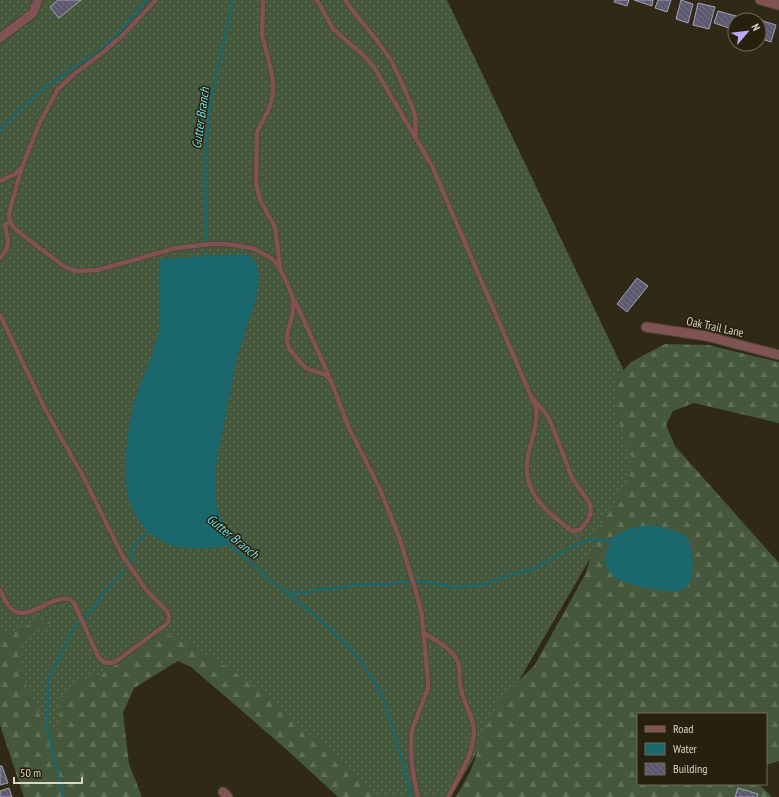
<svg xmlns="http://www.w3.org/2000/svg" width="779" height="797" font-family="'PT Sans Narrow',sans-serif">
	<defs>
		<pattern id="grass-dots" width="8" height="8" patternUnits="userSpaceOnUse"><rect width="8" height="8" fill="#46583b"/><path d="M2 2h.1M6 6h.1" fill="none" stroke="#606f56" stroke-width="1.8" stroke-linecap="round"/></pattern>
		<pattern id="forest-firs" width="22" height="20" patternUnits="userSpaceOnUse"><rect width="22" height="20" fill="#46583b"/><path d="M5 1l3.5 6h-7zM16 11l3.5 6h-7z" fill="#606f56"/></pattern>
		<pattern id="building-back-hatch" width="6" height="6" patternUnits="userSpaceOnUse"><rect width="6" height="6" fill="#5d596e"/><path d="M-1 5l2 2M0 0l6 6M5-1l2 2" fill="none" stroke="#747081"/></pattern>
	</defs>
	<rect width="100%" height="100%" fill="#302915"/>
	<polygon fill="url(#grass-dots)" points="0,0 447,0 658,442 451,797 359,797 181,643 111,687 36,797 0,677"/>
	<g fill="url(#forest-firs)">
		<polygon points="665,344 708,345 779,362 779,423 694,403 673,411 666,425 675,446 779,563 779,761 766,765 766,714 638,714 638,784 759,784 772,797 456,797 471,770 486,728 503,696 534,666 586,573 599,528 629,480 631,455 616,414 614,381 631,362"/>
		<polygon points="42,619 49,619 50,623 38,629 20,646 22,677 42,720 58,736 61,697 83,680 104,673 162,633 190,644 251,683 359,777 380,797 338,797 286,749 191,667 178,661 134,688 123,713 129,764 142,797 24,797 0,725 0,623 6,636"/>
	</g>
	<g fill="#1a676e">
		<path d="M244,254l8,3 5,8 2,14 -3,20 -19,58 -19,96 -3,24 1,26 3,10 10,22v10c-39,7 -73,6 -94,-31 -3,-6 -6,-14 -8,-21 -1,-4 0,-8 -2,-12 0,-24 2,-49 8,-73 6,-27 21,-51 26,-78 1,-4 0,-9 0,-13 1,-19 -2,-38 1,-58z"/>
		<path d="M651,525c9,2 29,5 35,12 8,8 10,45 -1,51 -3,2 -8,4 -12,3 -13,0 -47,-6 -57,-13 -6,-4 -12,-13 -11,-21 0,-5 5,-12 7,-17v-3l21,-10z"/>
	</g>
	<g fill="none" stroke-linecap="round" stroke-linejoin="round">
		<g stroke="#1a676e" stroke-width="2.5">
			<polyline points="0,131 16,113 41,90 102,49 117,35 147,0"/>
			<polyline points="206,241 205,158 206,153 209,110 233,0"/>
			<polyline points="207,252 207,259"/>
			<polyline points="227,543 265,575 266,578 282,588 319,619 350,648 359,659 382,695 404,767 404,772 409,785 410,797"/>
			<polyline points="131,562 133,558 130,551 149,529"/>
			<polyline points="416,581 456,587 482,585 504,577 533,569 579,543 583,542 589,539 614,541"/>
			<path d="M286,593l25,-1 3,-2 21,-2c6,-2 12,0 17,-3l38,-1 19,-3"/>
			<polyline points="83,618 93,609 103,593 106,591 125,570"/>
			<polyline points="63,797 47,729 48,681 77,622"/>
		</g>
	</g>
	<g fill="url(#building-back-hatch)" stroke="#a4a0b8">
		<polygon points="58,0 81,0 59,18 50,7"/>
		<polygon points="615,0 629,0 627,6 614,2"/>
		<polygon points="634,0 653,0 652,6"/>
		<polygon points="658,0 671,0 667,12 655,8"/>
		<polygon points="681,0 693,4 688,23 676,19"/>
		<polygon points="698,3 715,7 709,29 693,25"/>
		<polygon points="718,11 736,16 732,29 714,23"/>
		<polygon points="760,20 776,25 771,42 759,38"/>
		<polygon points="637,278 648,286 627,312 617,304"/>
		<polygon points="0,766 2,766 8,783 0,785"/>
		<polygon points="9,788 12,797 0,797 0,791"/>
		<polygon points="738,788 758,794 757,797 735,797"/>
	</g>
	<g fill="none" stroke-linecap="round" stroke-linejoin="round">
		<defs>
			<g id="service">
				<path d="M156,0l-32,34 -18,16 -33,25 -15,14 -19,35 -17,43 -13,46 1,9 5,7 14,11 36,27 12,4 21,-1 78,-22 35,-4h15l26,4 19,10 5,5 9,15 8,20v15l-6,22v7l3,8 11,13 6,6 17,5 7,7 17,45 31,61 20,50 18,58 5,21 6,65v7l-16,42c-3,22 1,46 6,67"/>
				<polyline points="263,0 262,35 271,70 273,82 273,95 269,109 257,132 256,182 260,200 275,227 280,267"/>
				<path d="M317,0l16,29 31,27 10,11 58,99 104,242c2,18 -5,32 -8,48 -7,37 18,55 44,75l8,-1 8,-10 3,-9 -1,-7 -18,-26 -21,-55 -6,-11 -13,-14"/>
				<path d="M345,0c14,21 32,38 45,59 9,16 16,34 23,50l2,8 1,18"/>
				<polyline points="0,181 15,174 22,167"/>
				<path d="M0,258c13,-15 7,-16 5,-33l5,-3"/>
				<polyline points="295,301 329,376"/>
				<path d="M0,315l46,96 38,67 38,77 25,36 20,20 2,5 -1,6 -4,4 -49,36c-9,2 -12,1 -17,-6l-24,-53 -4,-4c-18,-4 -40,21 -56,12 -6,-3 -11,-15 -14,-21"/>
				<path d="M424,633c12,8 32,17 35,33 1,9 0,19 3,27 3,11 9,21 11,32 5,24 -15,52 -25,72"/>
			</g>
			<g id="minor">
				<polyline points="760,0 779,5"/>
				<polyline points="0,38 33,13 38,0"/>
				<polyline points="646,327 706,336 779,355"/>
				<polyline points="223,792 228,797"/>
			</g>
		</defs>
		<use href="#service" stroke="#4b4532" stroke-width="6"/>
		<use href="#minor" stroke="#4b4532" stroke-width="11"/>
		<use href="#service" stroke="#7f5354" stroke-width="4.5"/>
		<use href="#minor" stroke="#7f5354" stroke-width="9"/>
	</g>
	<g text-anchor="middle" stroke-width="3" stroke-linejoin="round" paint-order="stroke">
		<g font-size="12" fill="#dad6c9" stroke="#26200c">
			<text transform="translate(715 327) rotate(12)" y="4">Oak Trail Lane</text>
		</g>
		<g font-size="13" font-style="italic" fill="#6edce6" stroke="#26200c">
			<text transform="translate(200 118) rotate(-82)" y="5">Gutter Branch</text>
			<text transform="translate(233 536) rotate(39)" y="5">Gutter Branch</text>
		</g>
	</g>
	<rect x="637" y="713" width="130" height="72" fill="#26200c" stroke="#6e6958"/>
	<rect x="645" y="726" width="20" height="6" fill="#7f5354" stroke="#6e6958"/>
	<text x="673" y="733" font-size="12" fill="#dad6c9">Road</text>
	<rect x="645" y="743" width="20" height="12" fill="#1a676e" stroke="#6e6958"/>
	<text x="673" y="753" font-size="12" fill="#dad6c9">Water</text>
	<rect x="645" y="763" width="20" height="12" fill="url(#building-back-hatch)" stroke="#6e6958"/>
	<text x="673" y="773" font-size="12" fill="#dad6c9">Building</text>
	<g transform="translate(747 32) rotate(62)"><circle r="19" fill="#26200c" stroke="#6e6958"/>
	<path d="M0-3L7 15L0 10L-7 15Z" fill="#b9abf7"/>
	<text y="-6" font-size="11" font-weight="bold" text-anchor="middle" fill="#dad6c9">N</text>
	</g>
	<path d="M14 777v6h68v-6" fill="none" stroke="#dad6c9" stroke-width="2"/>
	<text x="20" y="777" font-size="12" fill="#dad6c9" stroke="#26200c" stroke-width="3" paint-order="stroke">50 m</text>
</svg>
